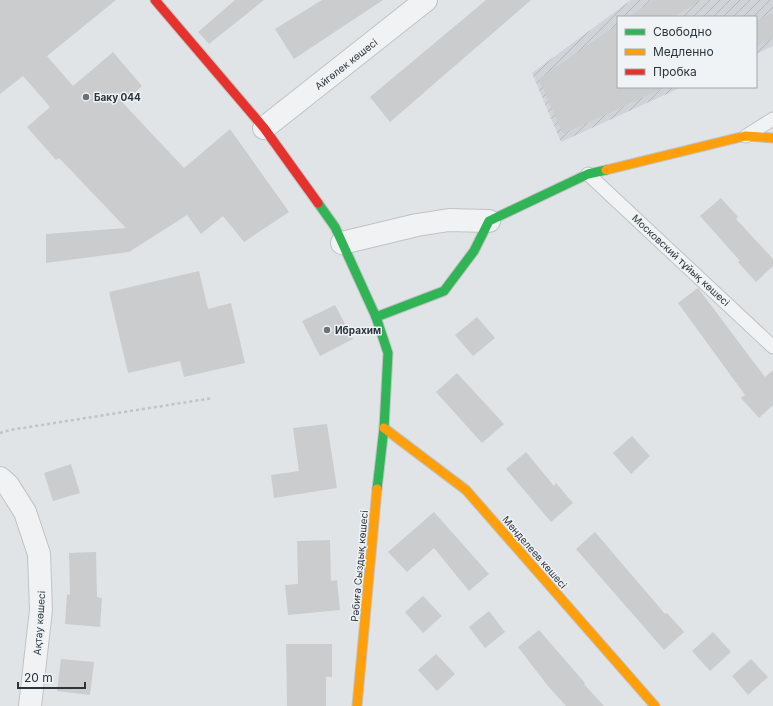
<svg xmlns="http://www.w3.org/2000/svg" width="773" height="706" font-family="Inter,sans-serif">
	<defs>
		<pattern id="industrial-furrows" width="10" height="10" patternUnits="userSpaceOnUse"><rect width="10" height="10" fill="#d0d4d9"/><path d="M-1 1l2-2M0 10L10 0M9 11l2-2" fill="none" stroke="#b3b7bb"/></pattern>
	</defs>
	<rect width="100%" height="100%" fill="#e1e4e6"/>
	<polygon fill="url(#industrial-furrows)" points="631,0 773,0 773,46 756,54 756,17 618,17 618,87 682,87 561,142 532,73"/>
	<g fill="#caccce">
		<polygon points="0,0 116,0 47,56 73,86 113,52 142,86 123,103 184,168 230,129 289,212 244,242 223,216 201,234 187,215 129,252 46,263 46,234 126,228 59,158 56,160 27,127 50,107 23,76 0,94"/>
		<polygon points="235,0 264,0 209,44 198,32"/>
		<polygon points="322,0 383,0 294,59 275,29"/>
		<polygon points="486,0 531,0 390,122 370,97"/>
		<polygon points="653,0 701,0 674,17 629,17"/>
		<polygon points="773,13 773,38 756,46 756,21"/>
		<polygon points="618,24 618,87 666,87 563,134 539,79"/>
		<polygon points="721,198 738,217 736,219 773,259 773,266 756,282 738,262 740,261 700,216"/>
		<polygon points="199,271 208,309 231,303 245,363 184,377 180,361 128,373 109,292"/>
		<polygon points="698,288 765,377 773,370 773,405 759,418 741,398 745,395 678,303"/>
		<polygon points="335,305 353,339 320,356 302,321"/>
		<polygon points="477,317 495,338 473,356 455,335"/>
		<polygon points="457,373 504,424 482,443 436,392"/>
		<polygon points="327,424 337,488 274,498 271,475 299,471 293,428"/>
		<polygon points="632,436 650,456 631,474 613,453"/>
		<polygon points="526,452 554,486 556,483 573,503 551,522 506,469"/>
		<polygon points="71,464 80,493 53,501 44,473"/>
		<polygon points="434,512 489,574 469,591 434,548 407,572 388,552"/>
		<polygon points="595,532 665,614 667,613 684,632 664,650 576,549"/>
		<polygon points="330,540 331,581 337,580 340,610 288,615 285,585 298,584 297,541"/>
		<polygon points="96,552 97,597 102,598 100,627 65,624 67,594 70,595 69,553"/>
		<polygon points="423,596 442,616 423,633 405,612"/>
		<polygon points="489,611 505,632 485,648 469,627"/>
		<polygon points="539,630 585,683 584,684 604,706 566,706 548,686 518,647"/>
		<polygon points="713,632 731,652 710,671 692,651"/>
		<polygon points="286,644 332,644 332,677 326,677 326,706 287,706"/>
		<polygon points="436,654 455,674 437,691 418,670"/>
		<polygon points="61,659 94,662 90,695 57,691"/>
		<polygon points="751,659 768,677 748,695 732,676"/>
	</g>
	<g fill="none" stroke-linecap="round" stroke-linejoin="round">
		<defs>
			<g id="lane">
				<polyline points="746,136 773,119"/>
				<polyline points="588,174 773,347"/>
			</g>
			<g id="street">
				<polyline points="264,128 426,0"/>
				<polyline points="342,243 417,225 449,220 489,221"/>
				<polyline points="0,478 8,485 25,512 39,554 41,610 30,706"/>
			</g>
			<g id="fast">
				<polyline points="318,203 335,227 376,317 388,353 384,428 377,489"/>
				<polyline points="376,317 444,291 474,251 489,221 588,174 606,170"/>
			</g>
			<g id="slow">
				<polyline points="606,170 745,136 773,138"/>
				<polyline points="384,428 466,490 655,706"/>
				<polyline points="357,706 377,489"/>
			</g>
			<polyline id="jam" points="155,0 264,128 318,203"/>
		</defs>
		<use href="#lane" stroke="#c0c2c4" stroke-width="15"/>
		<use href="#street" stroke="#c0c2c4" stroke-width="24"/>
		<use href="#fast" stroke="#c0c2c4" stroke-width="11"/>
		<use href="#slow" stroke="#c0c2c4" stroke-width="11"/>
		<use href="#jam" stroke="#c0c2c4" stroke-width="11"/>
		<polyline stroke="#c1c4c6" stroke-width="2.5" stroke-dasharray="3 3" stroke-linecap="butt" points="0,433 10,430 213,398"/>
		<use href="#lane" stroke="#f0f2f3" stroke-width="13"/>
		<use href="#street" stroke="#f0f2f3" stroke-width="22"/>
		<use href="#fast" stroke="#30b455" stroke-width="9"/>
		<use href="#slow" stroke="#ff9f0a" stroke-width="9"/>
		<use href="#jam" stroke="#e5322d" stroke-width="9"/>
	</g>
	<g fill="#6b7278" stroke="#eff3f5" stroke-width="1.5">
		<circle cx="86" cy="97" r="4"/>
		<circle cx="327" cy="330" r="4"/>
	</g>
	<g text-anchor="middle" stroke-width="3" stroke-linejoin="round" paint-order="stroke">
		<g font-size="10" fill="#2b343d" stroke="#eff3f5">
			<text transform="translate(346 64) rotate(-38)" y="4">Айгөлек көшесі</text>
			<text transform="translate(681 260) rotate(43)" y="4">Московский тұйық көшесі</text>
			<text transform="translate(535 552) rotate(49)" y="4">Менделеев көшесі</text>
			<text transform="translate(359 566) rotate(-85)" y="4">Рәбиға Сыздық көшесі</text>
			<text transform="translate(39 623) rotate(-86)" y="4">Ақтау көшесі</text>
		</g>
		<g font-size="10" font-weight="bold" fill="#2b343d" stroke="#eff3f5" text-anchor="start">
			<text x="94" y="101">Баку 044</text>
			<text x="335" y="334">Ибрахим</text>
		</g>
	</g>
	<rect x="617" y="16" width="140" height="72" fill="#eff3f5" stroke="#a1a7ab"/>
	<rect x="625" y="29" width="20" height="6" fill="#30b455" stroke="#a1a7ab"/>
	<text x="653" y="36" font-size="12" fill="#2b343d">Свободно</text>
	<rect x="625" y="49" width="20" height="6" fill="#ff9f0a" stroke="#a1a7ab"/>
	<text x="653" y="56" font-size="12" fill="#2b343d">Медленно</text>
	<rect x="625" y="69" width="20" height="6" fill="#e5322d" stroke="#a1a7ab"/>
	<text x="653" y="76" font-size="12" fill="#2b343d">Пробка</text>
	<path d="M18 682v6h67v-6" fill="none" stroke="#2b343d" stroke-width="2"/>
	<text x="24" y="682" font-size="12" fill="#2b343d" stroke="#eff3f5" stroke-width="3" paint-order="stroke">20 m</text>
</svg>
